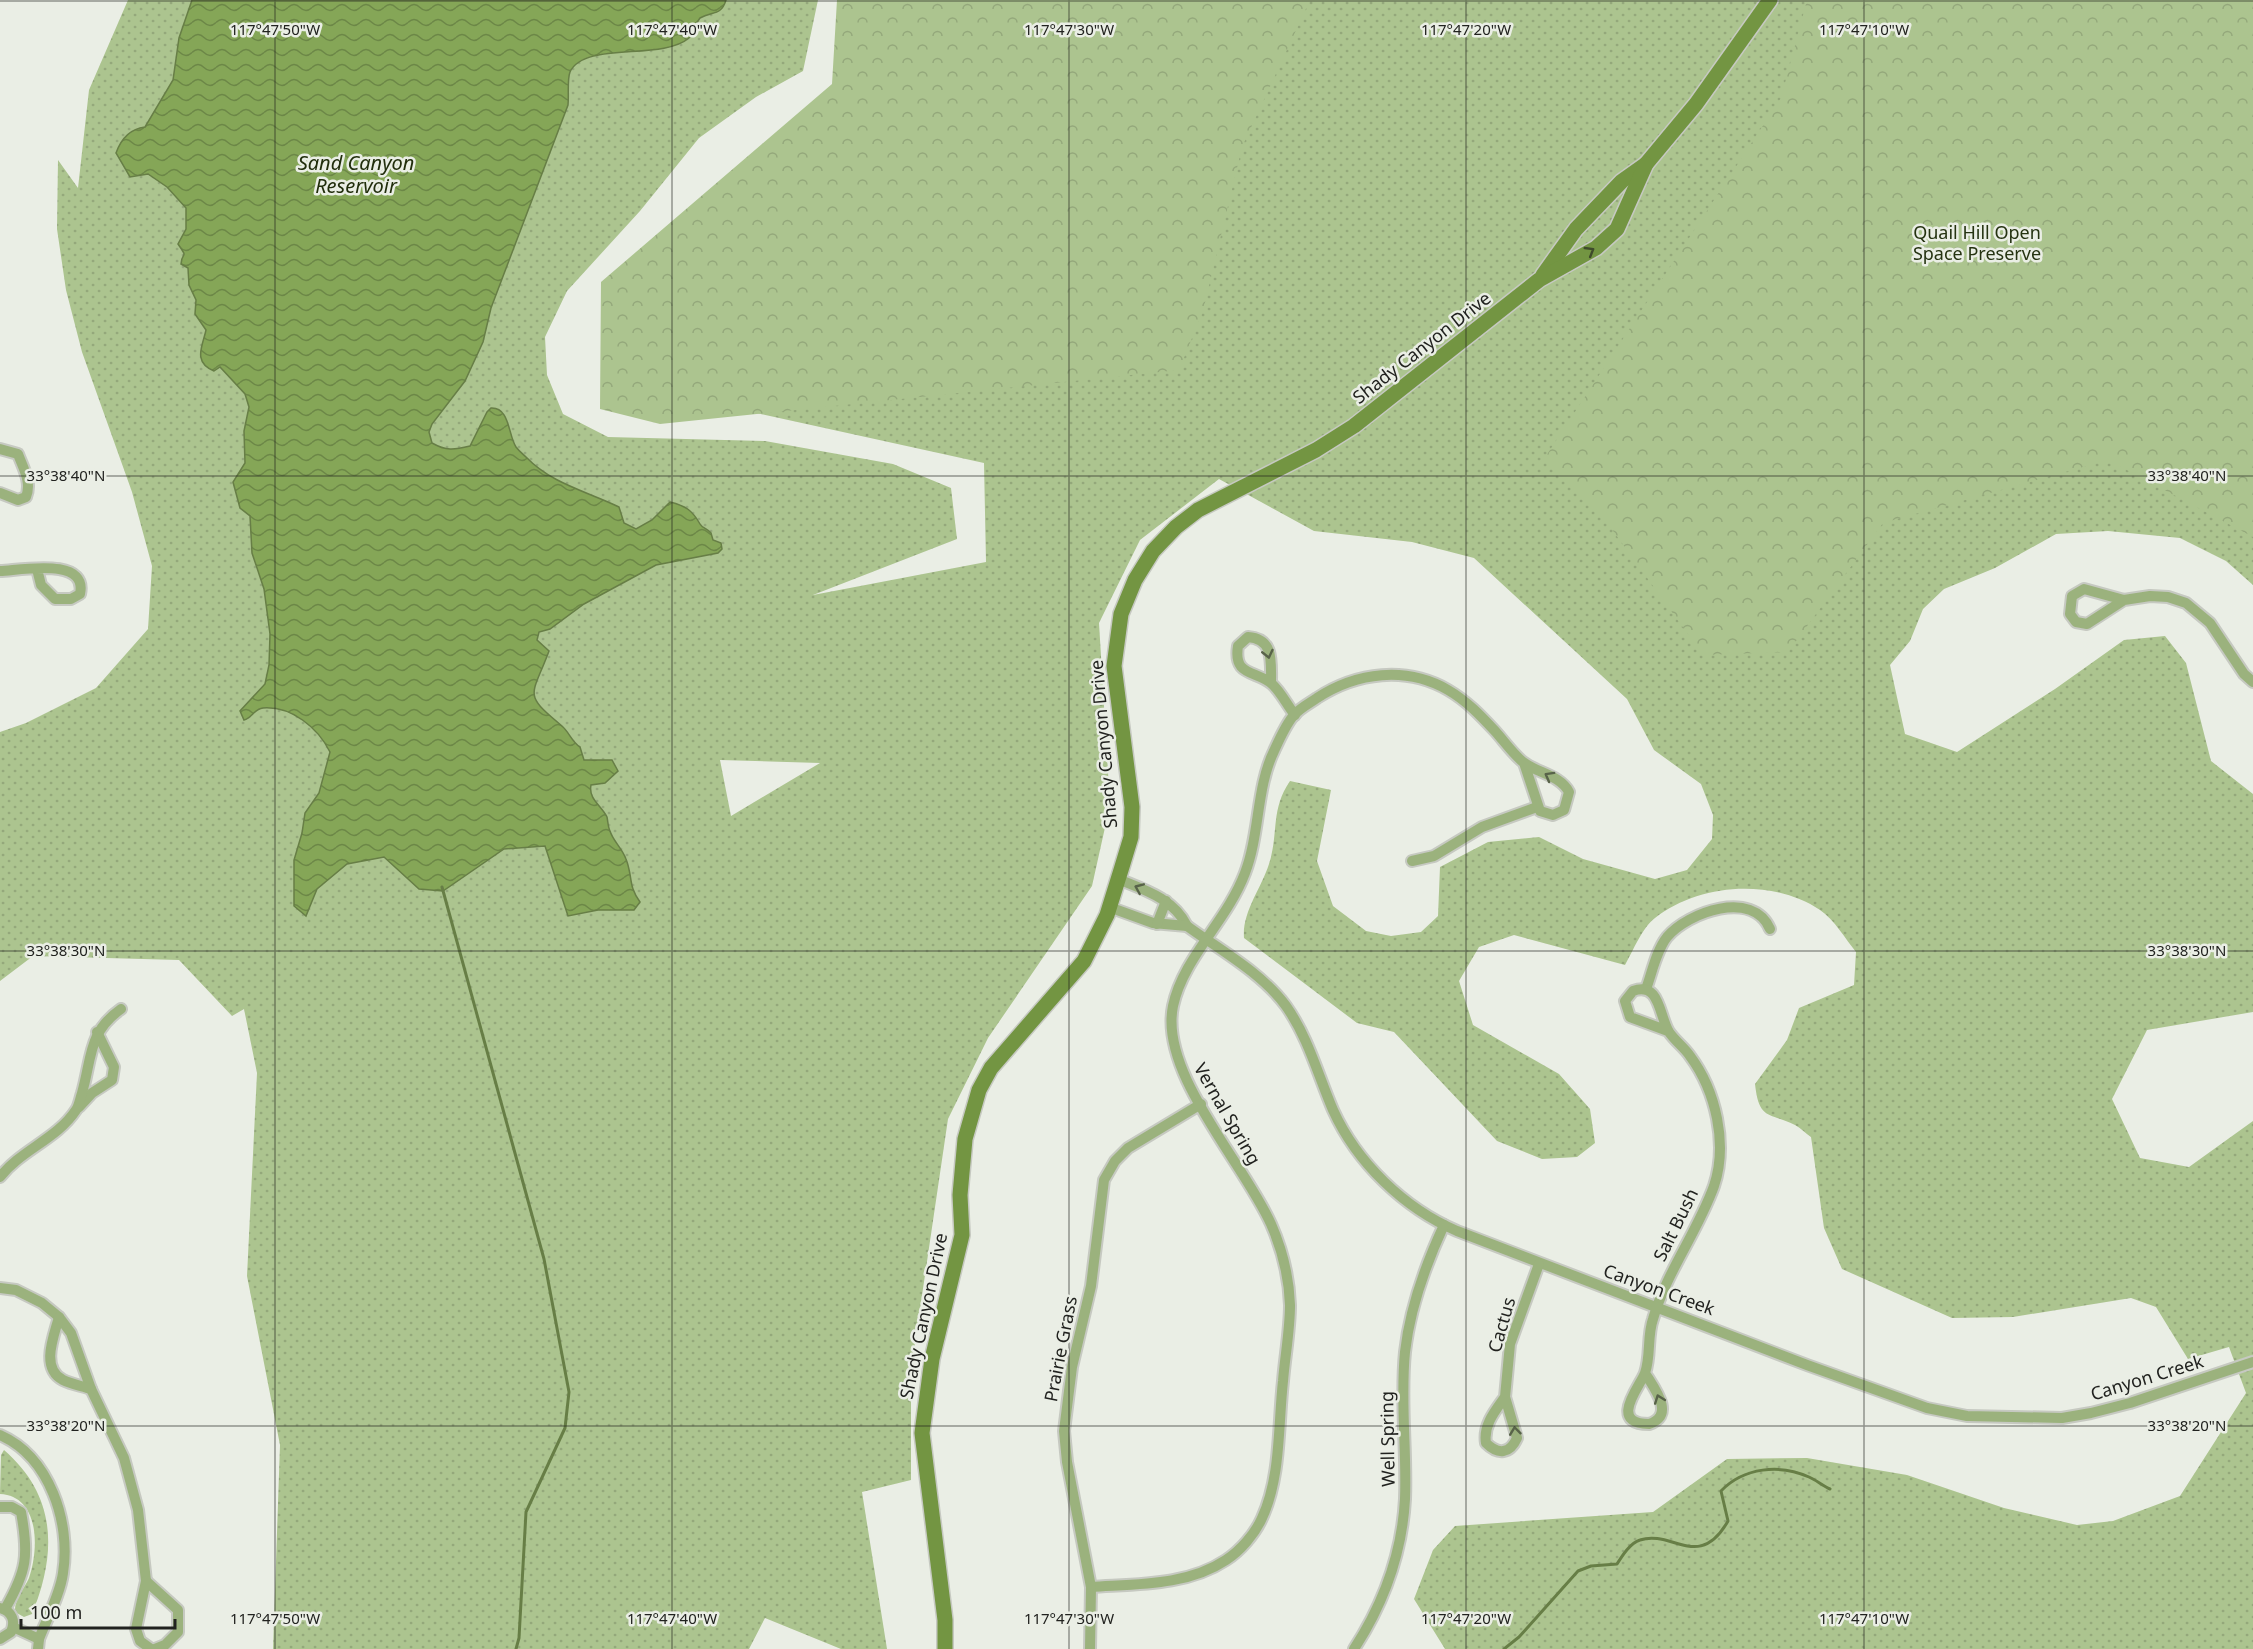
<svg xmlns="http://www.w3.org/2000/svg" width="2253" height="1649" font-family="'Noto Sans',sans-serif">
	<defs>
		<pattern id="grass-dots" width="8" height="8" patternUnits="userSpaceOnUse" patternTransform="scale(1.5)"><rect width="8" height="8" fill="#acc48f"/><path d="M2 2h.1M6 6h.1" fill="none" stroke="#94a87b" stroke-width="1.8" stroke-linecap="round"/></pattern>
		<pattern id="forest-crowns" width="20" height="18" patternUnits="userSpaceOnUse" patternTransform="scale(1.5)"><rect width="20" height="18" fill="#acc48f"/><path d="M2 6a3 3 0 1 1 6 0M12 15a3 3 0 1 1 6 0" fill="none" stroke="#94a87b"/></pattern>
		<pattern id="water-waves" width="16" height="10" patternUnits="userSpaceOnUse" patternTransform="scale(1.5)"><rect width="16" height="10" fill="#85a657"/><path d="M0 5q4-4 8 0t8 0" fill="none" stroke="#6c8747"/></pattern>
	</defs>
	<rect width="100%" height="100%" fill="#eaeee5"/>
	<g fill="url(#grass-dots)" fill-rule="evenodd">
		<path d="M128,0h690l-15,71 -47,26 -57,41 -59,73 -73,80 -22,46 2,38 16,39 45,23 157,4 128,23 58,24 6,51 -144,56 173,-33 -2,-99 -332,-73 142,-199 92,-191h1367v585l-27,-24 -46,-23 -72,-7 -52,3 -61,34 -51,21 -21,20 -13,32 -20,24 15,69 52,18 98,-63 69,-49 41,-4 21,27 25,98 42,33v218l-106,18 -35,69 28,59 49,9 64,-46v528h-808l-31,-50 19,-49 22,-24 198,-14 74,-53 80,-1 100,17 97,33 73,17 36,-4 67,-25 66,-103 -17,-46 -41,12 -32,-52 -25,-9 -118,19 -61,1 -110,-49 -18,-41 -13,-91c-5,-3 -10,-9 -16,-12 -26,-13 -36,-4 -40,-41l32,-44 12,-32 55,-23 2,-33c-10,-12 -22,-33 -36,-42 -48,-32 -121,-27 -165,8 -13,10 -22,33 -30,47l-111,-30 -35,12 -20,34 14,44 86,49 31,35 5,34 -18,14 -35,2 -45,-18 -103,-109 -37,-9 -113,-85c-2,-26 17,-49 25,-74 10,-30 1,-54 21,-83l41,9 -14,71 16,45 33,25 25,5 30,-4 17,-16 2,-49 48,-25 51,-5 44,22 72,20 32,-9 25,-31 1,-24 -12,-31 -47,-34 -27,-51 -153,-141 -62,-16 -98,-11 -95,-52 -79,61 -41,83 11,182 -18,81 -104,152 -40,81 -37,251v110l-49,12 25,157h-46l-76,-31 -16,31h-476l7,-204 -33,-169 10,-203 -13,-64 -12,7 -53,-56 -146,-4 -33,25v-249l26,-9 70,-35 52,-59 4,-63 -20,-74 -50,-140 -16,-62 -9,-61 1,-69 20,28 11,-98zM720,760l100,3 -89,53z"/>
		<path d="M4,1450c53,46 53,103 28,164l-8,3 -9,-5c-1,-12 9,-23 14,-34 10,-29 11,-82 -29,-84l1,-39z"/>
	</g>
	<g fill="url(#forest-crowns)">
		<polygon points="837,0 1310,0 1242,147 1203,311 1179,370 660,424 600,409 601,282 832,84"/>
		<polygon points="1807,0 2253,0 2253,537 2108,460 1883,523 1788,652 1703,655 1603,517 1544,459 1781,98"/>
	</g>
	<path fill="url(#water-waves)" stroke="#677e46" stroke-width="1.5" d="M192,0h534c-5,16 -13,11 -26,18 -5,6 -6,16 -11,20 -27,23 -105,3 -119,34 -3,8 -1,23 -2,33l-77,203 -8,34 -18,39 -33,43 -3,8 3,11c14,8 22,7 38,3l17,-34 4,-4c19,-1 17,27 25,39 3,4 7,7 10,10 26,27 60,34 93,50l5,16 12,6 16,-9 18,-18c16,4 22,8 30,22 2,4 8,5 11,9l2,7 8,3 1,6 -4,4 -62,12 -72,39 -34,25 -11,3 -2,8 12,11c-17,46 -27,42 13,75 7,6 10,16 18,21l4,13h28l6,11 -13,12 -14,2c-3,14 11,21 16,32 1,5 1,10 3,14 3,10 12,17 16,28 7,18 2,27 14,43l-6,8h-36l-30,6 -23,-70 -41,3 -61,42 -24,-2 -35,-32 -37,7 -30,25 -11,27 -12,-10v-46l8,-27 3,-20 14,-20 11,-41c-12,-24 -38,-46 -67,-44 -9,1 -11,10 -19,12l-4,-9 25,-27 4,-19 1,-31 -6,-45 -12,-36 -2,-37 -10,-8 -7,-26 12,-19 -1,-32 5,-24 -4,-13 -25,-27 -6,4c-22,-9 -11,-26 -8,-41l-11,-16 1,-14 -7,-15 -1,-17 -7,-4c1,-14 8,-4 -3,-20l8,-15v-21l-19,-21 -19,-13 -18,3 -14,-24c5,-14 13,-24 29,-26l28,-47 6,-42z"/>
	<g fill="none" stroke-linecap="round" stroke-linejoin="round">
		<g stroke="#677e46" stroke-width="3">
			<polyline points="442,887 544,1259 569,1392 565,1428 526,1512 519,1638 516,1649"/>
			<path d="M1504,1649l15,-12 59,-66 13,-5 26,-2c5,-8 13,-21 23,-24 32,-11 59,32 88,-19l-7,-30c23,-24 59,-27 88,-14 7,3 14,9 21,12"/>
		</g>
		<defs>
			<g id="street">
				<path d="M0,449l18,5c5,14 14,28 8,43l-8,3 -18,-7"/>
				<path d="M0,571c22,-1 88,-14 80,23l-9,5h-16l-14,-14 -4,-16"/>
				<polyline points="2124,600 2087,624 2076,622 2070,614 2072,596 2084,589 2124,600 2150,596 2168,597 2186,603 2210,623 2244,674 2253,682"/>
				<path d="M1271,683c0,-22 3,-44 -23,-46l-10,9c-5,31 18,24 34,38 9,8 15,21 23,31"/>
				<polyline points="1412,861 1434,856 1482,827 1537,807"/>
				<path d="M1118,879c27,11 56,20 69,47 33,24 75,47 99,80 22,31 32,69 47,104 24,53 71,98 124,121l350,134 120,43 40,8 95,2 29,-5 39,-10 123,-41"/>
				<polyline points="1109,907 1153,923 1187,926"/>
				<polyline points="1157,924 1166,901"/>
				<path d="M1646,989c6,-16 10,-38 21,-52 21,-25 86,-48 103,-8"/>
				<polyline points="79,1107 92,1093 112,1080 114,1067 97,1032"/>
				<path d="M0,1177c21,-27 57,-38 76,-67 3,-4 4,-11 6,-17 10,-35 6,-61 39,-84"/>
				<polyline points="0,1288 16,1290 42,1303 59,1317 71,1333 91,1389 124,1458 138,1510 146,1581 136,1629 140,1641 151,1649"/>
				<path d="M59,1317c-5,19 -19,51 4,63 8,4 19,6 28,9"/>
				<path d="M1645,1373c9,15 31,42 4,51 -42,0 -8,-39 -4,-51 6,-17 2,-37 8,-54 14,-48 44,-86 61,-133 14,-42 2,-95 -24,-130 -6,-9 -15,-15 -21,-24 -10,-16 -9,-51 -36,-41l-8,10 5,16 38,14"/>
				<path d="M1505,1397c-10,14 -22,28 -19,46 12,12 24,11 31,-5l-12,-41 5,-53 29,-80"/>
				<path d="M0,1435c50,22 71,88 63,138 -3,22 -16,45 -24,66l-1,10"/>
				<path d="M0,1507h12l9,5c8,43 6,59 -16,97"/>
				<polyline points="146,1581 178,1610 178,1632 165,1645 155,1649"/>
				<path d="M1091,1587c45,-3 96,-1 135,-27 14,-9 29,-26 36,-42 19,-41 16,-92 21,-137 2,-25 7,-51 7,-76 -1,-28 -8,-56 -19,-81 -27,-61 -112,-151 -98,-218 10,-48 54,-85 72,-133 15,-39 11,-85 29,-122 5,-11 12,-27 20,-36 6,-7 16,-12 23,-17 40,-26 89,-32 131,-8 19,11 33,26 47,41 9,10 18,23 28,31 14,11 37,13 46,30l-5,18 -11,5 -13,-4 -16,-48"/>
				<path d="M0,1608c12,3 16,13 11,24l-11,7"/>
				<polyline points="13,1627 39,1639"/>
				<polyline points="1090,1649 1091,1587 1067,1462 1064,1431 1072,1367 1091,1286 1104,1180 1115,1161 1128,1148 1201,1104"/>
				<path d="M1354,1649c30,-46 48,-95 51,-150 2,-49 -5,-98 0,-147 5,-45 20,-86 39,-127"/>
			</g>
			<g id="secondary">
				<polyline points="1543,275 1576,229 1622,181 1646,164 1696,104 1770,0"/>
				<polyline points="945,1649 945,1620 922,1433 932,1359 962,1235 960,1195 965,1139 979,1090 991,1068 1084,961 1107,915 1121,870 1131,837 1132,807 1114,666 1121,614 1135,580 1153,551 1176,527 1198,510 1316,450 1354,426 1539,280 1596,248 1617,229 1646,164"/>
			</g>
		</defs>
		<use href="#street" stroke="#c6c9c1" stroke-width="14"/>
		<use href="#secondary" stroke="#c6c9c1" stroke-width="18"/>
		<use href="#street" stroke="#9bb27d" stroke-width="10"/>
		<use href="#secondary" stroke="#739542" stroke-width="15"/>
	</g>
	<defs><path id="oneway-chevron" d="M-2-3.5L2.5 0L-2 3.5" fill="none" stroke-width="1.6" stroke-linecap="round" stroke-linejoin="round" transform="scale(1.5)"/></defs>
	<use stroke="#3e4a2b" href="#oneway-chevron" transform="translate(1590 251) rotate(-31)"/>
	<g stroke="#586349">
		<use href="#oneway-chevron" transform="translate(1268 654) rotate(77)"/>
		<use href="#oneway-chevron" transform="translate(1549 776) rotate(-151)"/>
		<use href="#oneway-chevron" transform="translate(1139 888) rotate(-157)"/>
		<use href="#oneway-chevron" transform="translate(1659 1399) rotate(-110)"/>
		<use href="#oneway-chevron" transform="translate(1515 1431) rotate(-97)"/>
	</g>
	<path fill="none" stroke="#21221f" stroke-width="1.5" stroke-opacity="0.45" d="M275,0v1649M672,0v1649M1069,0v1649M1466,0v1649M1864,0v1649M0,1h2253M0,476h2253M0,951h2253M0,1426h2253"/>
	<g text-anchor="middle" stroke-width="5" stroke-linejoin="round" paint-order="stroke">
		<g font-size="18" fill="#253311" stroke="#eaeee5">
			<text x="1977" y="239">Quail Hill Open<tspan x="1977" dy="21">Space Preserve</tspan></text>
		</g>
		<g font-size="18" fill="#21221f" stroke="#eaeee5">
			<text transform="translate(1422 348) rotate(-38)" y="6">Shady Canyon Drive</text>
			<text transform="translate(1104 744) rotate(-95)" y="6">Shady Canyon Drive</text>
			<text transform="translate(1227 1114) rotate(60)" y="6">Vernal Spring</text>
			<text transform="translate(1676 1225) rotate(-64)" y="6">Salt Bush</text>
			<text transform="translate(1659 1290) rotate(20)" y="6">Canyon Creek</text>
			<text transform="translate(924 1316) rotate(-78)" y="6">Shady Canyon Drive</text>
			<text transform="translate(1502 1325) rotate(-74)" y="6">Cactus</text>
			<text transform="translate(1061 1349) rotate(-79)" y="6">Prairie Grass</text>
			<text transform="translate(2147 1378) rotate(-17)" y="6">Canyon Creek</text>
			<text transform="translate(1388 1439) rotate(-91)" y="6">Well Spring</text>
		</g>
		<g font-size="20" font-style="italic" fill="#212e0c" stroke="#eaeee5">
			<text x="356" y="170">Sand Canyon<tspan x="356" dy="23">Reservoir</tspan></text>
		</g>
	</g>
	<g font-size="15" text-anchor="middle" fill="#21221f" stroke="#eaeee5" stroke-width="5" stroke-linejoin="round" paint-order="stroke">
		<text x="275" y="35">117°47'50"W</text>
		<text x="672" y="35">117°47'40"W</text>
		<text x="1069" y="35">117°47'30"W</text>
		<text x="1466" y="35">117°47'20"W</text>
		<text x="1864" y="35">117°47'10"W</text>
		<text x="66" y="481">33°38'40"N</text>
		<text x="2187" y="481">33°38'40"N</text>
		<text x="66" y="956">33°38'30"N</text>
		<text x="2187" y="956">33°38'30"N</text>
		<text x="66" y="1431">33°38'20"N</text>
		<text x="2187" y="1431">33°38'20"N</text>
		<text x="275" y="1624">117°47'50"W</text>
		<text x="672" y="1624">117°47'40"W</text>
		<text x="1069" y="1624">117°47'30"W</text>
		<text x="1466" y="1624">117°47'20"W</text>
		<text x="1864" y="1624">117°47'10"W</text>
	</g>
	<path d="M21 1619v9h154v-9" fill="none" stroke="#21221f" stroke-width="3"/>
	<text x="30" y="1619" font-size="18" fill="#21221f" stroke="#eaeee5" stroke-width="4.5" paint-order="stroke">100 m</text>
</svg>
